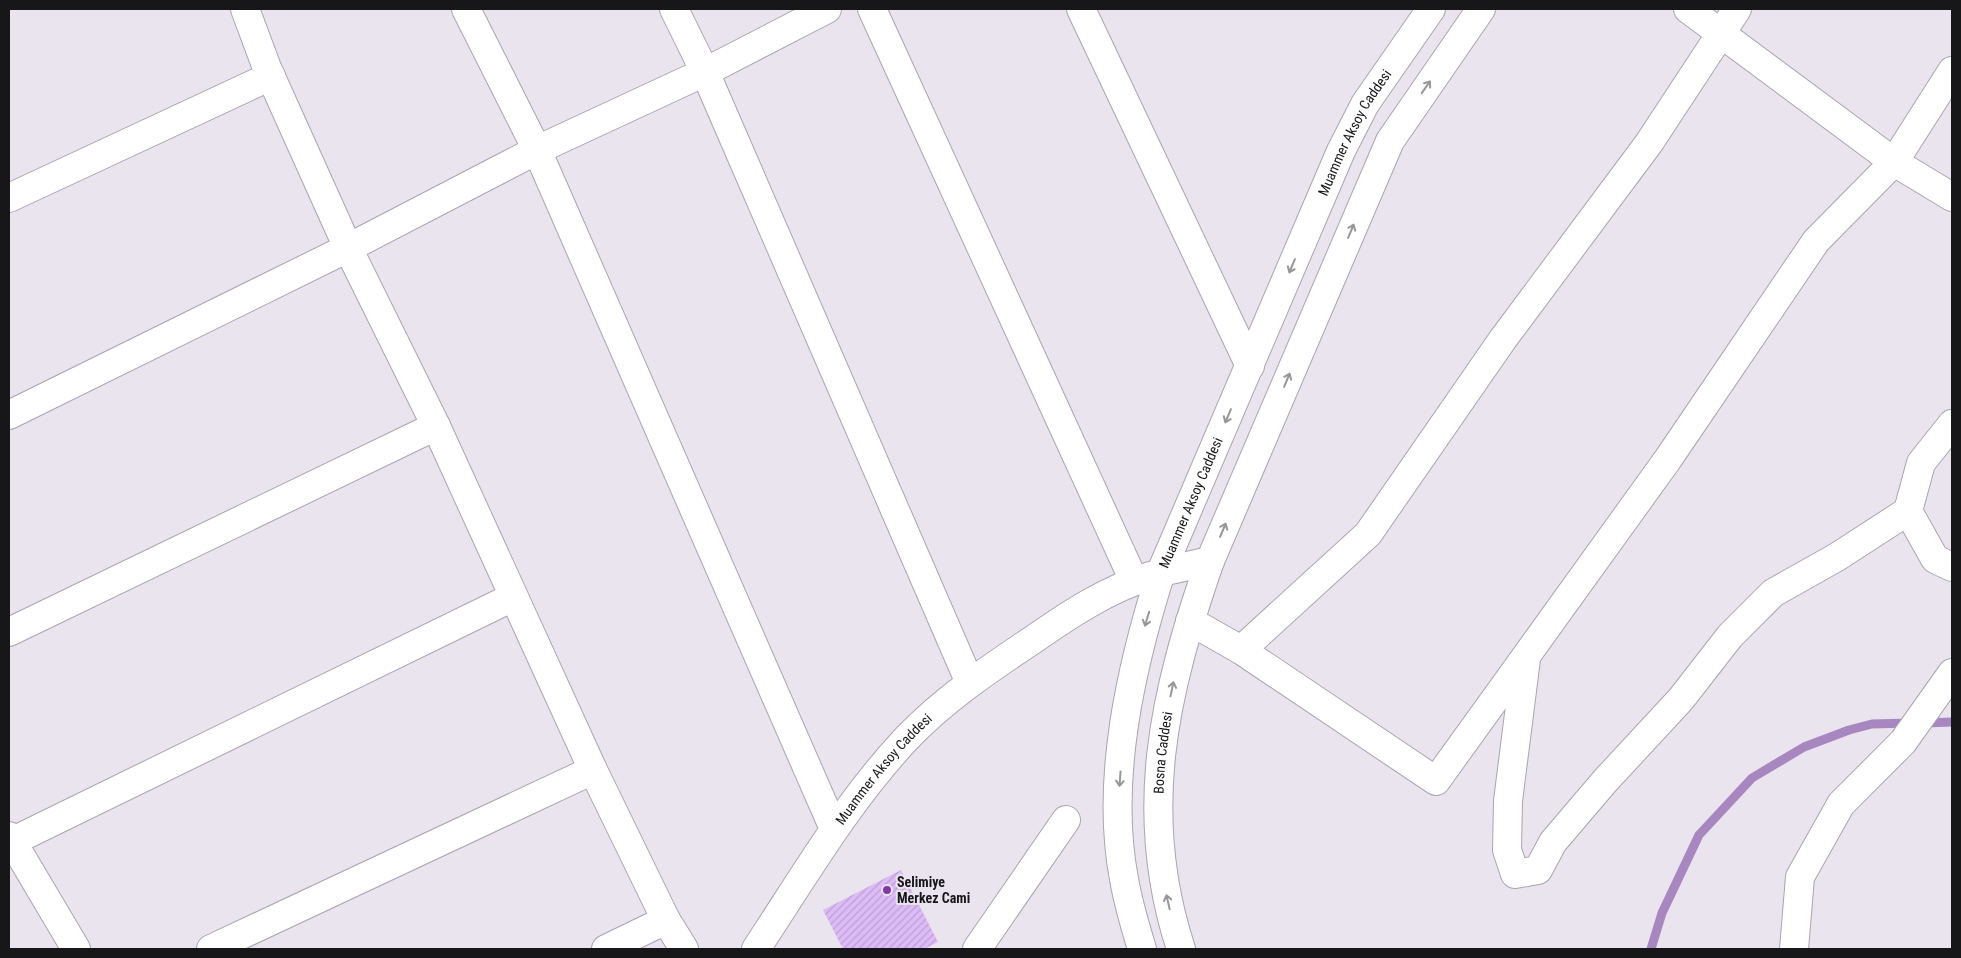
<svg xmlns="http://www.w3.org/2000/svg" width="1961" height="958" font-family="'Roboto Condensed',sans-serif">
	<defs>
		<pattern id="building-hatch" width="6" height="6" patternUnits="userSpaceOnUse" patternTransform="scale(1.25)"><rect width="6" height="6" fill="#dcbbf6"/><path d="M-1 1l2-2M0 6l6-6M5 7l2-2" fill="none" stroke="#bca0d2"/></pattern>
	</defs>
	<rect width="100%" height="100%" fill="#eae4ee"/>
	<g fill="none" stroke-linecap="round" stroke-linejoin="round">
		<g stroke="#a887c0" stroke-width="9">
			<polyline points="1923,723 1952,722"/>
			<polyline points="1651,949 1662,913 1699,835 1752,778 1804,747 1849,730 1872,724 1910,723"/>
		</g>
	</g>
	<polygon fill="url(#building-hatch)" points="901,870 938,942 924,949 843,949 823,910"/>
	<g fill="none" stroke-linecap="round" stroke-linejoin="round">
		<defs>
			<g id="minor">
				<polyline points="245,9 267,68 348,248 436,426 593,770 666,920 684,949"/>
				<polyline points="466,9 537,150 834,829"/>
				<polyline points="674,9 705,72 970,683"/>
				<polyline points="872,9 1134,581"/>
				<polyline points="1081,9 1250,366"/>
				<polyline points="1688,9 1894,162 1952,197"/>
				<polyline points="9,198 271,76"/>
				<polyline points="9,415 348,248 537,150 705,72 827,9"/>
				<polyline points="1952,424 1921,463 1908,511 1935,559 1952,567"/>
				<polyline points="1190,621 1241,650 1436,781 1668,459 1816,241 1894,162 1952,71"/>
				<polyline points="9,632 436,426"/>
				<polyline points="1241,650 1368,534 1503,339 1649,143 1737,9"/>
				<polyline points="1526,659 1508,801 1507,850 1515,874 1538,870 1553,842 1605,781 1681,699 1730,636 1773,593 1837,557 1908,511"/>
				<polyline points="9,836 76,949"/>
				<polyline points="9,843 513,597"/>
				<polyline points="211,949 593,770"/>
				<polyline points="606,949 666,920"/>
				<path id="s1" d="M756,949c47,-71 91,-147 150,-210 37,-39 83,-70 128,-100 36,-25 74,-50 116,-63"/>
				<polyline points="977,949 1066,820"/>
				<polyline points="1794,949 1800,877 1841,804 1903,742 1952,673"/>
			</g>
			<g id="major">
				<polyline points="1161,572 1210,561 1390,141 1481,9"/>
				<path id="s2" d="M1142,949c-7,-23 -14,-46 -18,-70 -19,-99 7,-212 37,-307l180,-421 24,-47 66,-95"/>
				<path id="s3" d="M1181,949c-45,-137 -17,-256 29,-388"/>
			</g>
		</defs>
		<use href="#minor" stroke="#a9a4ae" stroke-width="30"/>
		<use href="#major" stroke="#a9a4ae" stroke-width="30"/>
		<use href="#minor" stroke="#fff" stroke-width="28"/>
		<use href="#major" stroke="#fff" stroke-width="28"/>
	</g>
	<defs><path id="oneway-shaft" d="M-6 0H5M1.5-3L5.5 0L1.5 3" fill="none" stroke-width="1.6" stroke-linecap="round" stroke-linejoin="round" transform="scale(1.25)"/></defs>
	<g stroke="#979698">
		<use href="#oneway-shaft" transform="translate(1426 87) rotate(-55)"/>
		<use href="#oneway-shaft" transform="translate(1351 231) rotate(-67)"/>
		<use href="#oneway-shaft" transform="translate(1292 266) rotate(113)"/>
		<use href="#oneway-shaft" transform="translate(1287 380) rotate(-67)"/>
		<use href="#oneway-shaft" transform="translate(1228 416) rotate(113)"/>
		<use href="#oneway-shaft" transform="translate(1223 530) rotate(-67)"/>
		<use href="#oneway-shaft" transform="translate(1147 619) rotate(107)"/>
		<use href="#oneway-shaft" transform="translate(1172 689) rotate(-78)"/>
		<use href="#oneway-shaft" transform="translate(1120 779) rotate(94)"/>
		<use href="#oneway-shaft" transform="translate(1168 902) rotate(-103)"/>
	</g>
	<circle fill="#8038ab" stroke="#eae4ee" stroke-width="2" cx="887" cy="890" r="5"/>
	<g text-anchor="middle" stroke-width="4" stroke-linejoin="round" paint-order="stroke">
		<g font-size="14" fill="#171619" stroke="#eae4ee">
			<text dy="5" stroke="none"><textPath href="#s2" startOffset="865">Muammer Aksoy Caddesi</textPath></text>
			<text dy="5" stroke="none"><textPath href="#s2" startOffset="460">Muammer Aksoy Caddesi</textPath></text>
			<text dy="5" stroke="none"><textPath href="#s3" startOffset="199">Bosna Caddesi</textPath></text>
			<text dy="5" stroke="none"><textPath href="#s1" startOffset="221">Muammer Aksoy Caddesi</textPath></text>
		</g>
		<g font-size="14" font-weight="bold" fill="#171619" stroke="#eae4ee" text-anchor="start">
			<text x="897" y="887">Selimiye<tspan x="897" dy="16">Merkez Cami</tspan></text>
		</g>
	</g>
	<rect width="1961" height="958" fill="none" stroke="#171619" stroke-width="20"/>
</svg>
